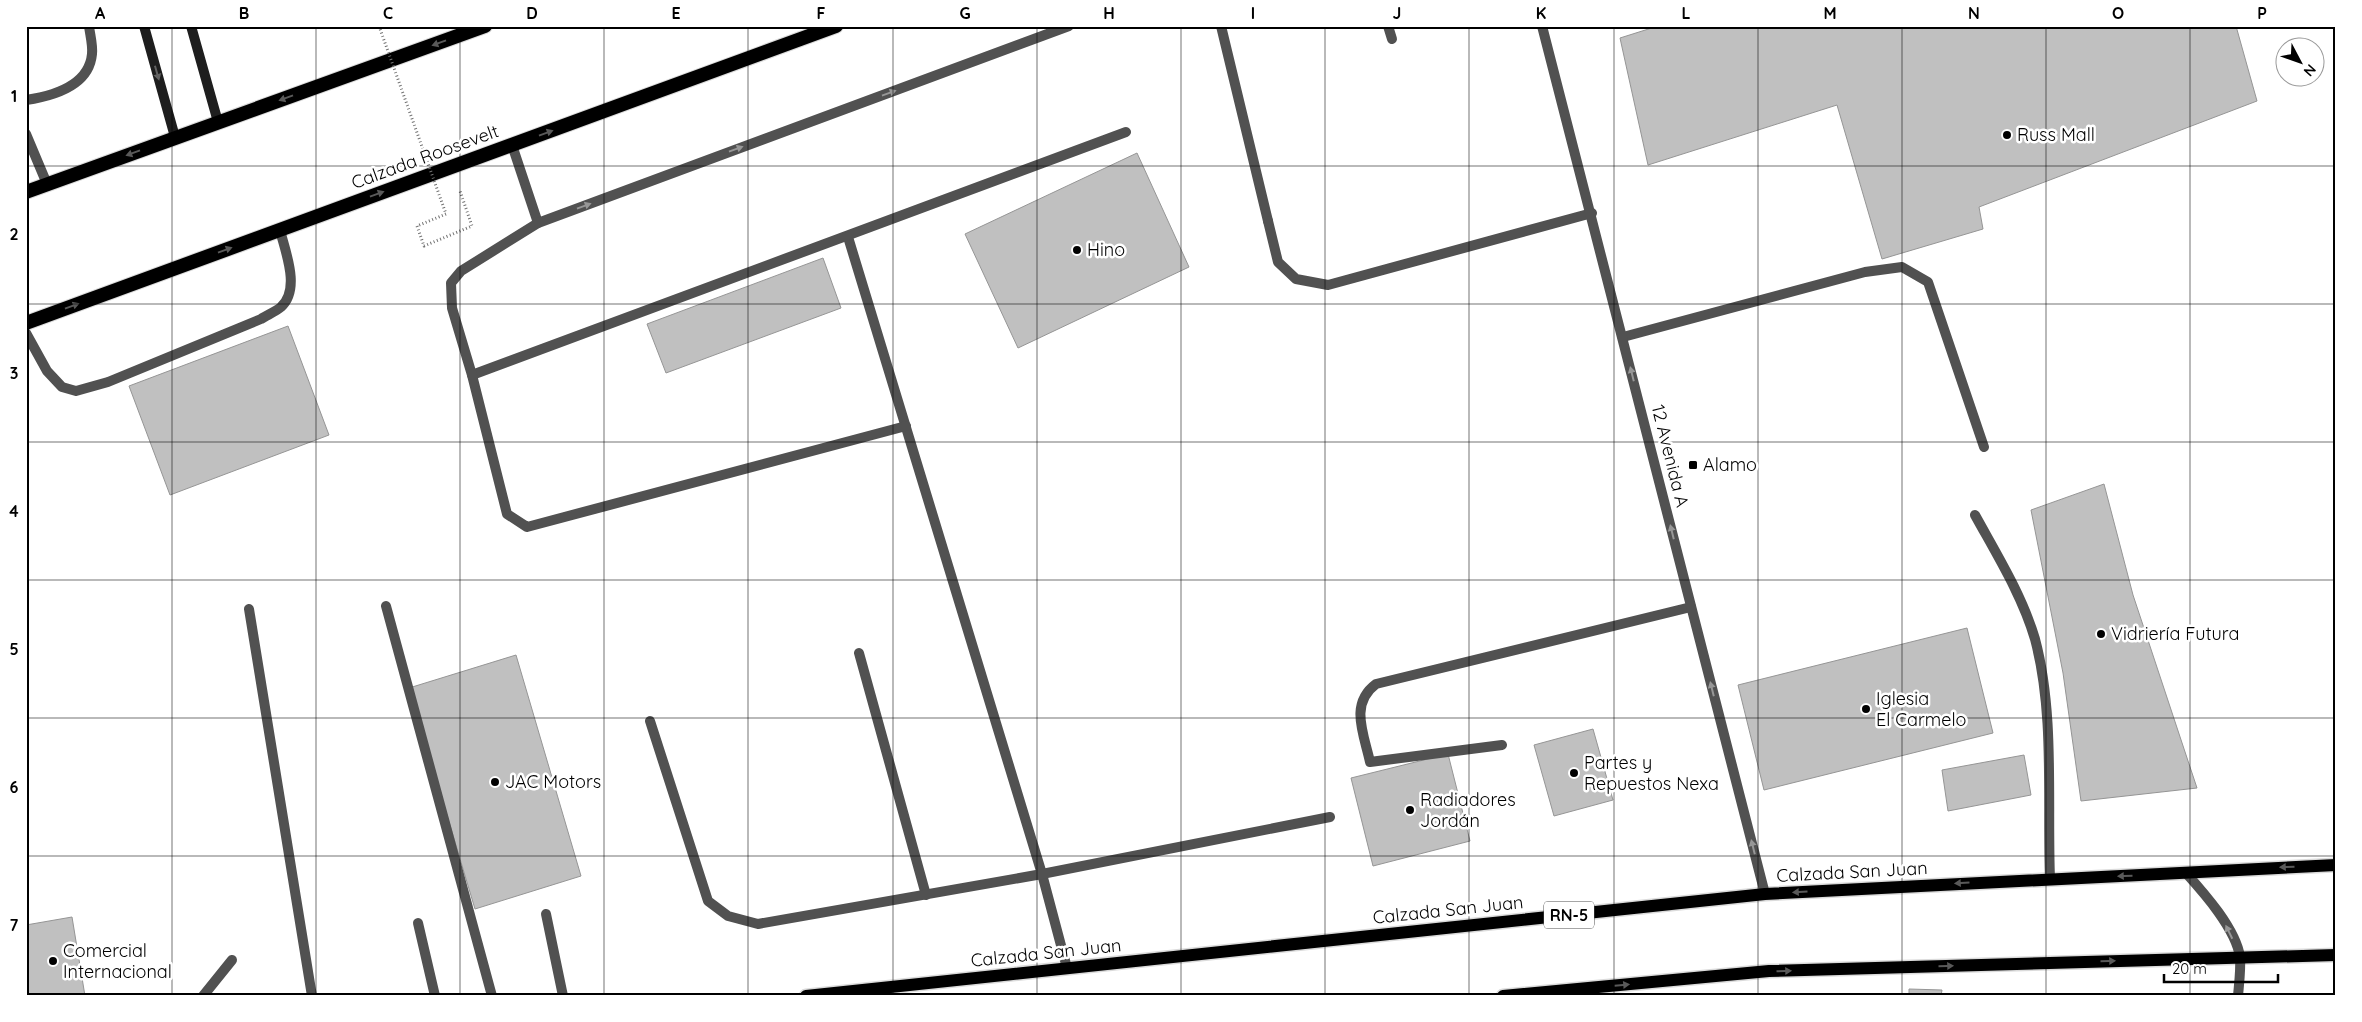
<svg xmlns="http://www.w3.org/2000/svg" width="2362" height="1022" font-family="Quicksand,sans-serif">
	<rect width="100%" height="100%" fill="#fff"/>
	<g fill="#c0c0c0" stroke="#959595">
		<polygon points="1658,26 2236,26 2257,101 1979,207 1983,229 1882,259 1837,105 1648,165 1620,38"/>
		<polygon points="1137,153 1189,267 1018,348 965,234"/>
		<polygon points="823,258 841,308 666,373 647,324"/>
		<polygon points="288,326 329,435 170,495 129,386"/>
		<polygon points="2104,484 2133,595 2197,788 2081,801 2063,673 2031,510"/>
		<polygon points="1967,628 1993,733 1764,790 1738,685"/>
		<polygon points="516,655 581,876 475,909 409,688"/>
		<polygon points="1593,729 1613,800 1554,816 1534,745"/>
		<polygon points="1448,754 1470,841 1373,866 1351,778"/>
		<polygon points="2024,755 2031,795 1948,811 1942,770"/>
		<polygon points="72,917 85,996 26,996 26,925"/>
		<polygon points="1909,989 1942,990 1941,996 1909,996"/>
	</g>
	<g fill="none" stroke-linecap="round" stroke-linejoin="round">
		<defs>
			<g id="primary">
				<polyline points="806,996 1765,894 2336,865"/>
				<polyline points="1503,996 1769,971 2336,955"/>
			</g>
			<g id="trunk">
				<polyline points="26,192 485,26"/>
				<polyline points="26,323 836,26"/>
			</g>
		</defs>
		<use href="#primary" stroke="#dbdbdb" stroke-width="15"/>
		<use href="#trunk" stroke="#dbdbdb" stroke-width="16"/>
		<polyline stroke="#737373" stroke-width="3" stroke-dasharray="1 2.5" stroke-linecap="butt" points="446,214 417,226 424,246 472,226 460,191"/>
		<g stroke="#515151" stroke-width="10">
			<polyline points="1221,26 1268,221"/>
			<polyline points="1388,26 1392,39"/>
			<path d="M26,100c27,-4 63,-14 66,-46 1,-9 -2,-19 -3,-28"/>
			<polyline points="26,134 47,184"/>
			<polyline points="512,145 538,223"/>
			<polyline points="848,237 1042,874 1067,968"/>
			<path d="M26,333l21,38 15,16 14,4 32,-9 153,-63c6,-4 14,-7 20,-12 20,-18 4,-56 -1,-77"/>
			<polyline points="1623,337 1865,272 1902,267 1928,282 1984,447"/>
			<polyline points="472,375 1126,132"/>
			<polyline points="906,426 527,527 507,514 472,375 452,308 451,283 461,271 538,223 1069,26"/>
			<path d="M1975,515c22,40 47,80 60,124 20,75 12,162 15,240"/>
			<polyline points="386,606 492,996"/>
			<polyline points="859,653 926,895"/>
			<polyline points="650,721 708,901 728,916 758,924 1042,874 1330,817"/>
			<path d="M1502,745l-132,17c-6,-28 -21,-58 6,-78l315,-77"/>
			<polyline points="546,914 563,996"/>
			<polyline points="418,923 435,996"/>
			<polyline points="203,996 232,960"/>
		</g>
		<g stroke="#515151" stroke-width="10">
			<polyline points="1268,221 1278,262 1296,279 1328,285 1592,213"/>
			<polyline points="249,609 312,996"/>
		</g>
		<g stroke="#515151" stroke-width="10">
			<polyline points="1542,26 1765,894"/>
			<path d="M2186,873c18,20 50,56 54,84 1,12 -1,27 -2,39"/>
		</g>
		<g stroke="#1e1e1e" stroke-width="10">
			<polyline points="144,26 175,137"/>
			<polyline points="191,26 218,122"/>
		</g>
		<use href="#primary" stroke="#000" stroke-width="12"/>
		<use href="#trunk" stroke="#000" stroke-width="14"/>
		<polyline stroke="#737373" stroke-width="3" stroke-dasharray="1 2.5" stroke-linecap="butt" points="379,26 446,214"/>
	</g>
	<defs><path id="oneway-solid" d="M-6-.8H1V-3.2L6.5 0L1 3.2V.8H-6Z" transform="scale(1.25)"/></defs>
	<g fill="#595959">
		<use href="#oneway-solid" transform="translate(439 43) rotate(160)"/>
		<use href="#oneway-solid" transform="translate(286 98) rotate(160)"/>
		<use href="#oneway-solid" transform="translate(546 133) rotate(-20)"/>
		<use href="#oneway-solid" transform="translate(133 153) rotate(160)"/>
		<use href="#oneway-solid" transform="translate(377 194) rotate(-20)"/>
		<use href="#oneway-solid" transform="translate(225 250) rotate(-20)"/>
		<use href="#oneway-solid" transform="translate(72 306) rotate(-20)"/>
		<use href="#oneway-solid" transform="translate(2287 867) rotate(178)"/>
		<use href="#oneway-solid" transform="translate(2125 876) rotate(178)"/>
		<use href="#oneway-solid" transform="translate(1962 883) rotate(177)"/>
		<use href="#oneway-solid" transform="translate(1800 892) rotate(177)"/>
		<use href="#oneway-solid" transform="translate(2108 961) rotate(-2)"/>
		<use href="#oneway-solid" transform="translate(1946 966) rotate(-2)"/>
		<use href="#oneway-solid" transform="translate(1784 971) rotate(-2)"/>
		<use href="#oneway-solid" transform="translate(1622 985) rotate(-5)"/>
	</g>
	<use fill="#626262" href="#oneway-solid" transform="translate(157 73) rotate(74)"/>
	<g fill="#979797">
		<use href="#oneway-solid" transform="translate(889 93) rotate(-20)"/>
		<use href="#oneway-solid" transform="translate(736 149) rotate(-20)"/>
		<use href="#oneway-solid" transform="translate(584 206) rotate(-20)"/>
		<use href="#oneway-solid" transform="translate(1632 374) rotate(-104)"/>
		<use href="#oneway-solid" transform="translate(1672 532) rotate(-104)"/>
		<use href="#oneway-solid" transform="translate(1712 689) rotate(-104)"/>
		<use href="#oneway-solid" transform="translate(1753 847) rotate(-104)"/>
		<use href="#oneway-solid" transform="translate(2229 932) rotate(-116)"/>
	</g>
	<path fill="none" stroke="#000" stroke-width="1" stroke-opacity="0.55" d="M172,26v970M316,26v970M460,26v970M604,26v970M748,26v970M893,26v970M1037,26v970M1181,26v970M1325,26v970M1469,26v970M1614,26v970M1758,26v970M1902,26v970M2046,26v970M2190,26v970M26,166h2310M26,304h2310M26,442h2310M26,580h2310M26,718h2310M26,856h2310"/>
	<g fill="#000" stroke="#fff" stroke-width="2">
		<circle cx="2007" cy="135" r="5"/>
		<circle cx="1077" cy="250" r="5"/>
		<rect x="1688" y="460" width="10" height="10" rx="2.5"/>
		<circle cx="2101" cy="634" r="5"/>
		<circle cx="1866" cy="709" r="5"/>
		<circle cx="1574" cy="773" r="5"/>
		<circle cx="495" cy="782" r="5"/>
		<circle cx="1410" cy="810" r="5"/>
		<circle cx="53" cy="961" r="5"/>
	</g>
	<g text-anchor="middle" stroke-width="5" stroke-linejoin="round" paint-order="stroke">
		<rect fill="#fff" stroke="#4c4c4c" stroke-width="1" x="1544" y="901.5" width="50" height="27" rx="4"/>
		<g font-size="16" font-weight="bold" fill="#000">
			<text x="1569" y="921">RN-5</text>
		</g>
		<g font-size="18" fill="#000" stroke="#fff" text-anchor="start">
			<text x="2017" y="141">Russ Mall</text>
			<text x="1087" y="256">Hino</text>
			<text x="1703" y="471">Alamo</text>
			<text x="2111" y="640">Vidriería Futura</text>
			<text x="1876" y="705">Iglesia<tspan x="1876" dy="21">El Carmelo</tspan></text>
			<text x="1584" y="769">Partes y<tspan x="1584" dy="21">Repuestos Nexa</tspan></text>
			<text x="505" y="788">JAC Motors</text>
			<text x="1420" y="806">Radiadores<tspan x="1420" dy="21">Jordán</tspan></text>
			<text x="63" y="957">Comercial<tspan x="63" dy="21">Internacional</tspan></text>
		</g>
		<g font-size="18" fill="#000" stroke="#fff">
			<text transform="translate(425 157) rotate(-20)" y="6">Calzada Roosevelt</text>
			<text transform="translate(1670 456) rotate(76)" y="6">12 Avenida A</text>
			<text transform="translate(1852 872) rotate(-3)" y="6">Calzada San Juan</text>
			<text transform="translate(1448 910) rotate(-6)" y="6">Calzada San Juan</text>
			<text transform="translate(1046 953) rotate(-6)" y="6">Calzada San Juan</text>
		</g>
	</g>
	<rect width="2362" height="1022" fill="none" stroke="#ffffff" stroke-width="55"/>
	<g transform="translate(2300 62) rotate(131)"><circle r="24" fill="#ffffff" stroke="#999999"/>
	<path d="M0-4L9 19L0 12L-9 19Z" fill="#000000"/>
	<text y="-8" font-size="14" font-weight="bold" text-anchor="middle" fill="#000000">N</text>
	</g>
	<path d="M2164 974v8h114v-8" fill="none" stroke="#000000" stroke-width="2.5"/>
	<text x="2172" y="974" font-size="15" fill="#000000" stroke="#ffffff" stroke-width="4" paint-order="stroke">20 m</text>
	<rect x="28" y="28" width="2306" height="966" fill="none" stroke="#000" stroke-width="2"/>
	<g font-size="16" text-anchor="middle" font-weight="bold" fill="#000">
		<text x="100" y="19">A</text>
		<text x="244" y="19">B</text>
		<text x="388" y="19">C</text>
		<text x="532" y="19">D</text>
		<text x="676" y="19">E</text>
		<text x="821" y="19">F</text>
		<text x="965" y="19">G</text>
		<text x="1109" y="19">H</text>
		<text x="1253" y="19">I</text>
		<text x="1397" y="19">J</text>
		<text x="1541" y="19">K</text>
		<text x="1686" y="19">L</text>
		<text x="1830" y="19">M</text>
		<text x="1974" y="19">N</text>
		<text x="2118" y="19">O</text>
		<text x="2262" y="19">P</text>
		<text x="14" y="102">1</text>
		<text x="14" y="240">2</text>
		<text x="14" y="379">3</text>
		<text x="14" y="517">4</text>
		<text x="14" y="655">5</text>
		<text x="14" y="793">6</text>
		<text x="14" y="931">7</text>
	</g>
</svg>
